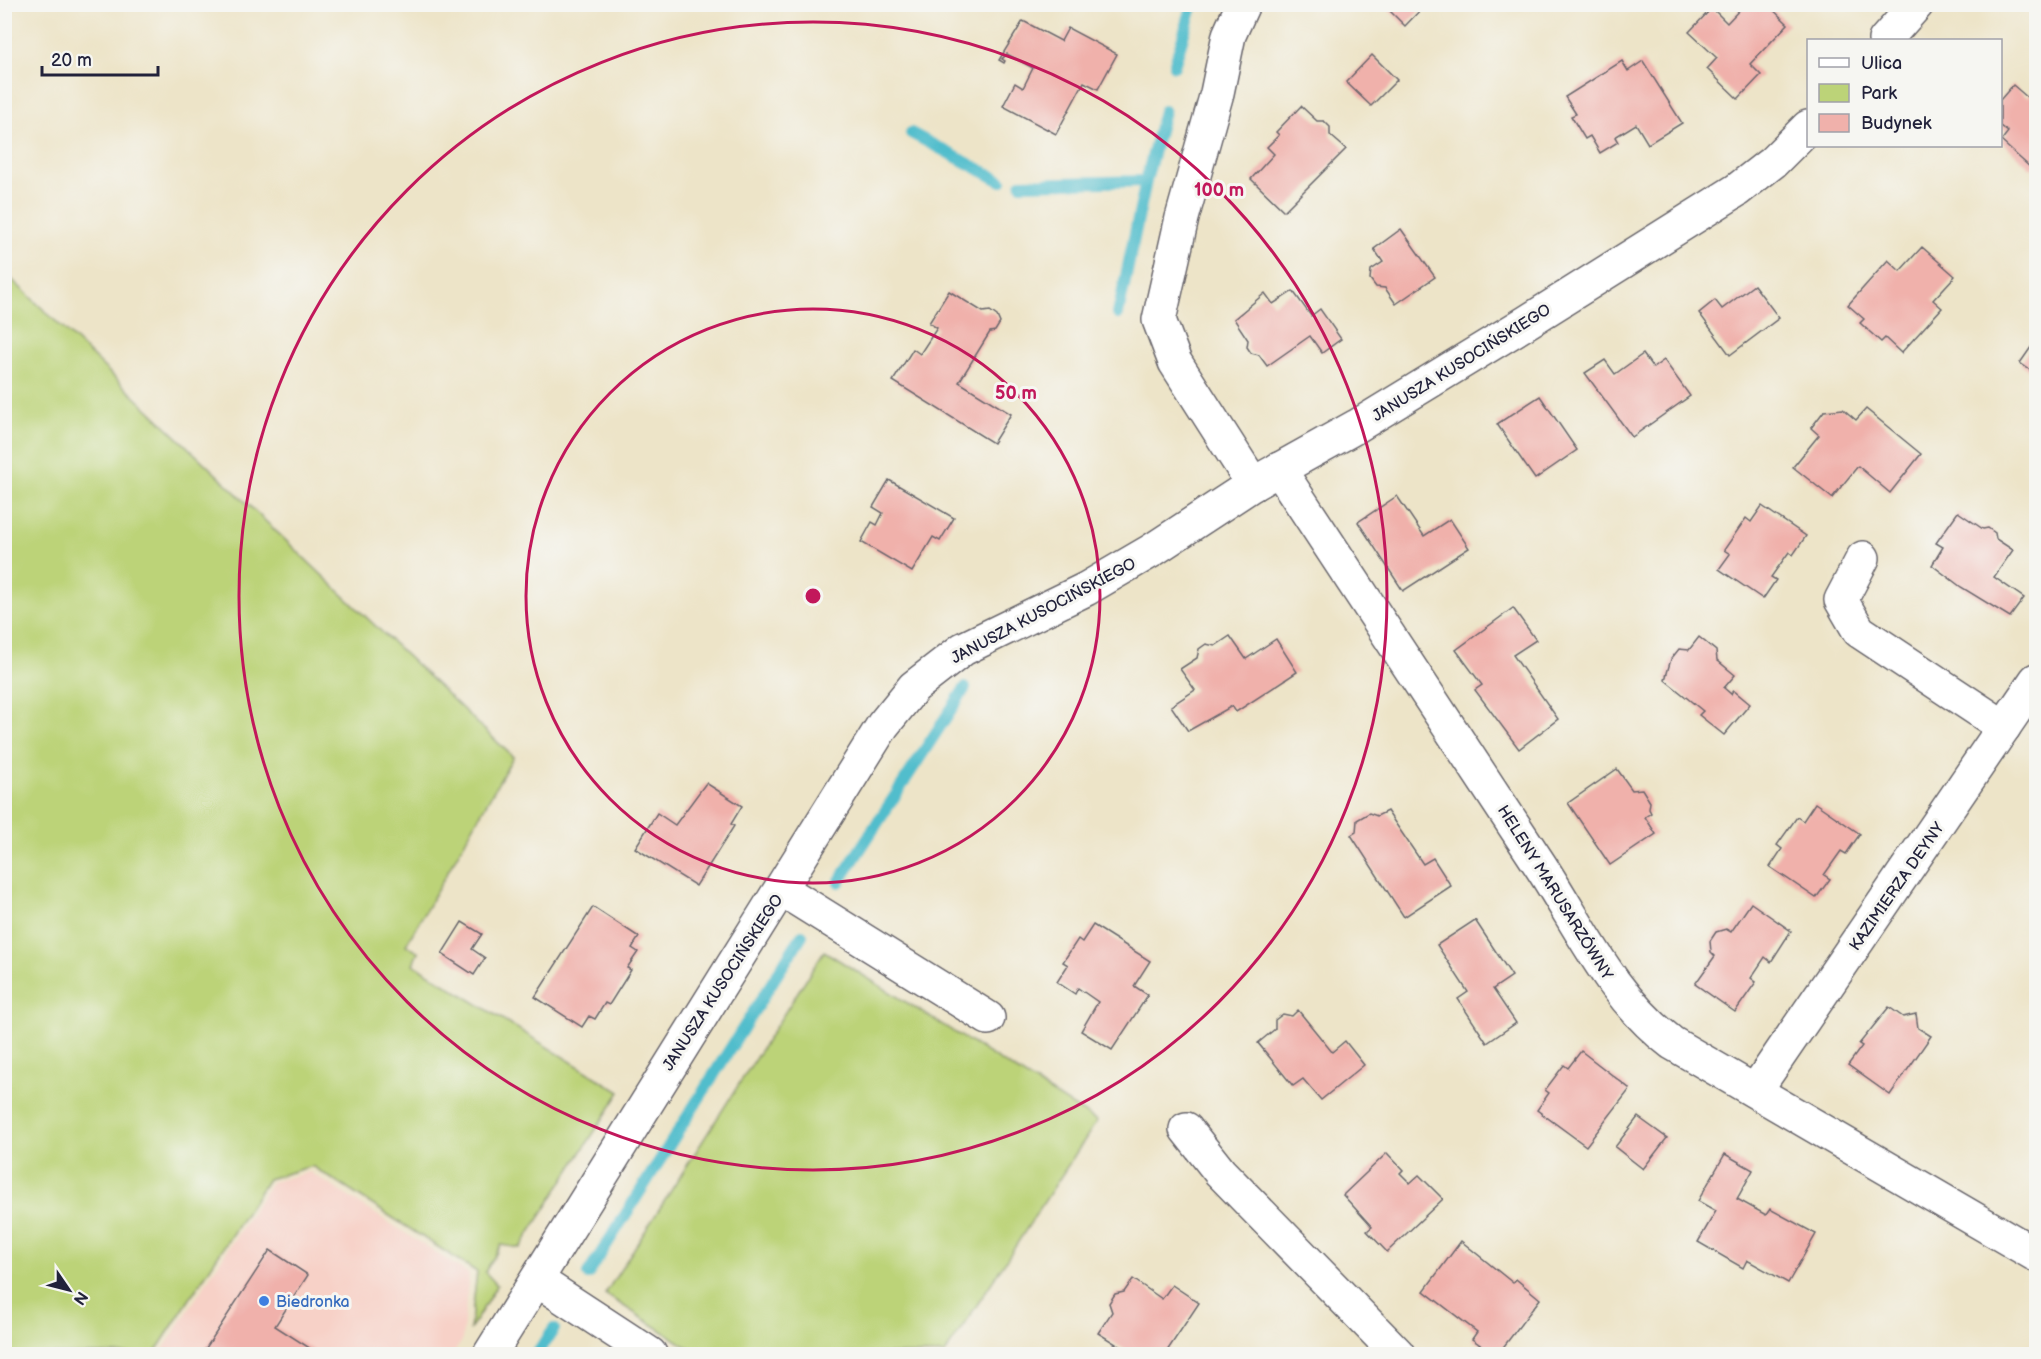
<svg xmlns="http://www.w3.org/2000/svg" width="2041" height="1359" font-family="'Balsamiq Sans',sans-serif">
	<rect width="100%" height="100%" fill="#f6f6f2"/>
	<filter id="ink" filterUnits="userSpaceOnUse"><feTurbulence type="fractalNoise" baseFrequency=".0167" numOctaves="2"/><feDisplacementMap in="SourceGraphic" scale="12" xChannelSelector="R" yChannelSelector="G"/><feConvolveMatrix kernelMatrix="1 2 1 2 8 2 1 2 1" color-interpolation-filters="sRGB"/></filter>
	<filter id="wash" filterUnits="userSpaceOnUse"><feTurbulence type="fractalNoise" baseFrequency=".008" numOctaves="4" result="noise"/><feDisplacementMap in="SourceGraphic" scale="24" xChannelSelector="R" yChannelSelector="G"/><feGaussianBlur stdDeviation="1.35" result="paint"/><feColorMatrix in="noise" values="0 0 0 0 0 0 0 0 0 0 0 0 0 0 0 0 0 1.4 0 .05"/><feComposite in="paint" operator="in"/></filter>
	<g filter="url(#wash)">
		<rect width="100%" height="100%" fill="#ede4c8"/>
		<polygon fill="#f7d1c7" points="310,1172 469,1274 462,1341 453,1354 160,1354 271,1182"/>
		<g fill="#bcd378" stroke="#6f7a5a" stroke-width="1.5">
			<polygon points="4,272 513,757 406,945 418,952 413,964 620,1092 520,1248 501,1245 485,1272 497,1285 470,1330 477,1272 312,1166 268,1179 154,1354 5,1354"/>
			<polygon points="824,951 1097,1121 945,1354 698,1354 605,1294"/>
		</g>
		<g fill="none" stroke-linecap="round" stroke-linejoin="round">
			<g stroke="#51bdcc" stroke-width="12">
				<polyline points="1174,66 1193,4"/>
				<polyline points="911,133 1001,181"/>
				<polyline points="1021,184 1146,181"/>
				<polyline points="1118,314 1146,181 1164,111"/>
				<polyline points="839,882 965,688"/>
				<polyline points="588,1274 802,935"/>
				<polyline points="537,1354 554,1329"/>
			</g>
		</g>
		<g id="blocks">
			<g fill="#f0b1ab">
				<polygon points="1383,4 1426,4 1405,26"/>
				<polygon points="1745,4 1767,4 1788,24 1750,64 1761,75 1738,99 1707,69 1717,58 1689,32 1712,8 1727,23"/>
				<polygon points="1023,21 1061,41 1068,28 1117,54 1098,89 1084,82 1056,134 1003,106 1015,83 1023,88 1033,68 1007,54 1002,59 1005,61 1004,63 999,60"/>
				<polygon points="1372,55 1397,80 1371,106 1346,82"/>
				<polygon points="1622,61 1628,71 1643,61 1682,123 1648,144 1636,124 1615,137 1618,142 1600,153 1590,136 1585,139 1571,116 1576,114 1565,97"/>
				<polygon points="2013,85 2028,98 2036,88 2036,164 2032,169 2001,141 2008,132 2000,126 2000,100"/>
				<polygon points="1301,106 1317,121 1324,121 1330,127 1330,135 1346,149 1284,211 1251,179 1274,154 1267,147 1279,135 1276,132"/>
				<polygon points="1401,229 1435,277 1396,304 1385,288 1376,287 1370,279 1371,270 1383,262 1374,249"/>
				<polygon points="1922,247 1955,276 1933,300 1942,308 1901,353 1885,338 1881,342 1860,323 1864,319 1848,305 1888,260 1900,271"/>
				<polygon points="1754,285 1779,318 1730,355 1699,313 1715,300 1722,309"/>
				<polygon points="949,291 983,312 990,311 997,316 1000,323 995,331 990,332 959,382 1011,414 993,443 893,381 913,349 920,354 937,328 929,323"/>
				<polygon points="1293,291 1311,316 1320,309 1341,339 1322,353 1310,336 1267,366 1259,355 1251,353 1247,347 1248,340 1234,319 1265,293 1273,304"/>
				<polygon points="2036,340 2036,379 2032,376 2034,373 2020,363"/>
				<polygon points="1643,354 1653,368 1664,360 1690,396 1632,437 1585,373 1605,360 1615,374"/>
				<polygon points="1540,396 1577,450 1535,479 1497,424"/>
				<polygon points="1843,409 1856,420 1866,409 1921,454 1890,493 1858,466 1832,498 1793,467 1819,435 1811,428 1824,411"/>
				<polygon points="889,480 954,518 940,541 933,537 912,572 861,542 872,522 877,525 883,513 873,507"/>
				<polygon points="1397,496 1424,536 1450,519 1469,548 1403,591 1358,522"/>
				<polygon points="1762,506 1806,536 1793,555 1789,552 1771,577 1776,580 1763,599 1719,569 1730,554 1724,550 1746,518 1751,522"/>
				<polygon points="1958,512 1983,529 1988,528 1995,533 1996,539 2013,550 1994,577 2024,598 2010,617 1961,587 1932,565 1943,547 1936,543"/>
				<polygon points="1513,608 1536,640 1513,655 1558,719 1519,749 1475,690 1482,685 1456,650"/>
				<polygon points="1230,636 1246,659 1276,639 1297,672 1236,712 1232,706 1188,731 1171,706 1195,690 1180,669 1197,658 1199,649 1206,644 1215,646"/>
				<polygon points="1699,637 1716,651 1717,660 1735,675 1724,688 1731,694 1733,690 1750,704 1724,735 1699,715 1703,711 1665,680 1671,659 1679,649 1689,650"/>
				<polygon points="1617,769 1632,790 1642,789 1650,802 1649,809 1651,813 1645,817 1656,834 1610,865 1568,803"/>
				<polygon points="706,783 742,806 731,824 734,826 696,886 635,848 657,813 675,825"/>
				<polygon points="1815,803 1860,834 1846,854 1841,851 1824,875 1830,879 1816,898 1770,867 1782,849 1777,845 1797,817 1803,821"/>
				<polygon points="1387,811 1423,864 1433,858 1451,886 1404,917 1351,835 1356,832 1357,820 1369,813 1377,816"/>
				<polygon points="1751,903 1791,931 1771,962 1765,957 1751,978 1756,982 1735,1012 1695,984 1715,956 1711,952 1710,941 1716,932 1726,929 1731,932"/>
				<polygon points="593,907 639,937 632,948 638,952 627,968 631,970 609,1005 605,1003 595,1019 589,1016 582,1027 535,997"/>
				<polygon points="1475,920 1512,976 1493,989 1516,1023 1487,1043 1458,999 1468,992 1437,945"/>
				<polygon points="462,922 482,934 472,949 485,958 474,975 442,954"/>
				<polygon points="1093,925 1150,961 1134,986 1148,995 1112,1050 1081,1031 1098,1002 1078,988 1075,994 1057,982 1068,965 1063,962 1078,939 1082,942"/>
				<polygon points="1889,1007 1903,1017 1916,1014 1918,1028 1931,1036 1890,1095 1848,1065 1862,1046 1859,1044"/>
				<polygon points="1298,1010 1332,1052 1345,1041 1364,1065 1321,1100 1303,1079 1293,1086 1258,1043 1275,1029 1275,1020 1283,1014 1292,1016"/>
				<polygon points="1581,1051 1630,1089 1586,1146 1537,1110 1549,1093 1545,1090 1564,1065 1568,1068"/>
				<polygon points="1638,1117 1667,1138 1643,1169 1615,1147"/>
				<polygon points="1387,1153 1403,1170 1400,1173 1410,1183 1419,1175 1443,1199 1387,1252 1367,1231 1372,1227 1343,1195"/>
				<polygon points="1725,1154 1753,1170 1737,1199 1766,1215 1770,1209 1816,1234 1788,1283 1747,1260 1743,1268 1698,1242 1716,1211 1698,1201"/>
				<polygon points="1461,1241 1513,1283 1516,1279 1540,1299 1498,1354 1493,1354 1472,1339 1477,1332 1424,1291"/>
				<polygon points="270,1250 308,1275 275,1326 319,1354 202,1354"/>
				<polygon points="1133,1279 1162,1299 1172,1285 1199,1303 1165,1354 1132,1354 1098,1333 1112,1312 1109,1303 1115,1294 1124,1292"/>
			</g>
		</g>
	</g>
	<g filter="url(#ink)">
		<use href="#blocks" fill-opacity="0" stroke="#69666c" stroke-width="1.5"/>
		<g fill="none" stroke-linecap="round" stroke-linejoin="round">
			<defs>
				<g id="street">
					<polyline points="1243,4 1229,35 1217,93 1182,218 1159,320 1175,362 1253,484"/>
					<polyline points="1885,40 1917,4"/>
					<path d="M1279,469c86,130 172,260 257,390 43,64 73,136 136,184l364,212"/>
					<polyline points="1863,558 1841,600 1859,631 2004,727"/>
					<polyline points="781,889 988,1018"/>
					<polyline points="1755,1091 2036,680"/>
					<polyline points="1186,1129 1220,1172 1398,1354"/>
					<polyline points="537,1280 650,1354"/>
					<polyline points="490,1354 883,725 914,687 963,649 1086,589 1151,551 1253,484 1357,426 1527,322 1737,190 1773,162 1808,127"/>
				</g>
			</defs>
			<use href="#street" stroke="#69666c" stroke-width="36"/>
			<use href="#street" stroke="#fff" stroke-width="33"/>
		</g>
	</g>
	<g fill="none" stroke="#c2185b" stroke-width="3">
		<circle cx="813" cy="596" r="287"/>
		<circle cx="813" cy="596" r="574"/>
	</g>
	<circle fill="#3f7fe0" stroke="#f6f6f2" stroke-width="2" cx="264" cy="1301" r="6"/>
	<g text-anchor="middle" stroke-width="6" stroke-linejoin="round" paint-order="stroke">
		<g font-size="16" fill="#22223b" stroke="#f6f6f2">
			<text transform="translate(1461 362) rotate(-32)" y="6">JANUSZA KUSOCIŃSKIEGO</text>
			<text transform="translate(1043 610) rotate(-28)" y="6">JANUSZA KUSOCIŃSKIEGO</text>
			<text transform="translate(1896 886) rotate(-55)" y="6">KAZIMIERZA DEYNY</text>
			<text transform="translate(1556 892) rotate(58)" y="6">HELENY MARUSARZÓWNY</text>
			<text transform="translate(722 982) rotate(-57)" y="6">JANUSZA KUSOCIŃSKIEGO</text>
		</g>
		<g font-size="16" fill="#366cbe" stroke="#f6f6f2" text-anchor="start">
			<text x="276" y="1307">Biedronka</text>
		</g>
	</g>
	<circle cx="813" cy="596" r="9" fill="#c2185b" stroke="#f6f6f2" stroke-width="3"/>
	<g font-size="18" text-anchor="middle" font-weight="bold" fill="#c2185b" stroke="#f6f6f2" stroke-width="6" stroke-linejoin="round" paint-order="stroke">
		<text x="1219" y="196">100 m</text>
		<text x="1016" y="399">50 m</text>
	</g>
	<rect width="2041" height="1359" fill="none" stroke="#f6f6f2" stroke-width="24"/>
	<rect x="1807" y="39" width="195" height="108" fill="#f6f6f2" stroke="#a1a1a9" stroke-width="1.5"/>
	<rect x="1819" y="58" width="30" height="9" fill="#ffffff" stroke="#a1a1a9" stroke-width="1.5"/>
	<text x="1861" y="69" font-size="18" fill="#22223b">Ulica</text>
	<rect x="1819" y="84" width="30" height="18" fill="#bcd378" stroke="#a1a1a9" stroke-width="1.5"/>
	<text x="1861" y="99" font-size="18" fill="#22223b">Park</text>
	<rect x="1819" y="114" width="30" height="18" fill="#f0b1ab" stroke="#a1a1a9" stroke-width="1.5"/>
	<text x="1861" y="129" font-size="18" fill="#22223b">Budynek</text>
	<g transform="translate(69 1290) rotate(125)" stroke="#f6f6f2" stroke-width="4.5" paint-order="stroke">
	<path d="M0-4.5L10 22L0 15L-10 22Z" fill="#22223b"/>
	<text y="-9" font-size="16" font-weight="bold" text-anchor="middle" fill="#22223b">N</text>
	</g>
	<path d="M42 66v9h116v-9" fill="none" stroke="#22223b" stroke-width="3"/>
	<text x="51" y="66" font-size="18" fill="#22223b" stroke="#f6f6f2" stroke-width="4.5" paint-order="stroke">20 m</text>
</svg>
